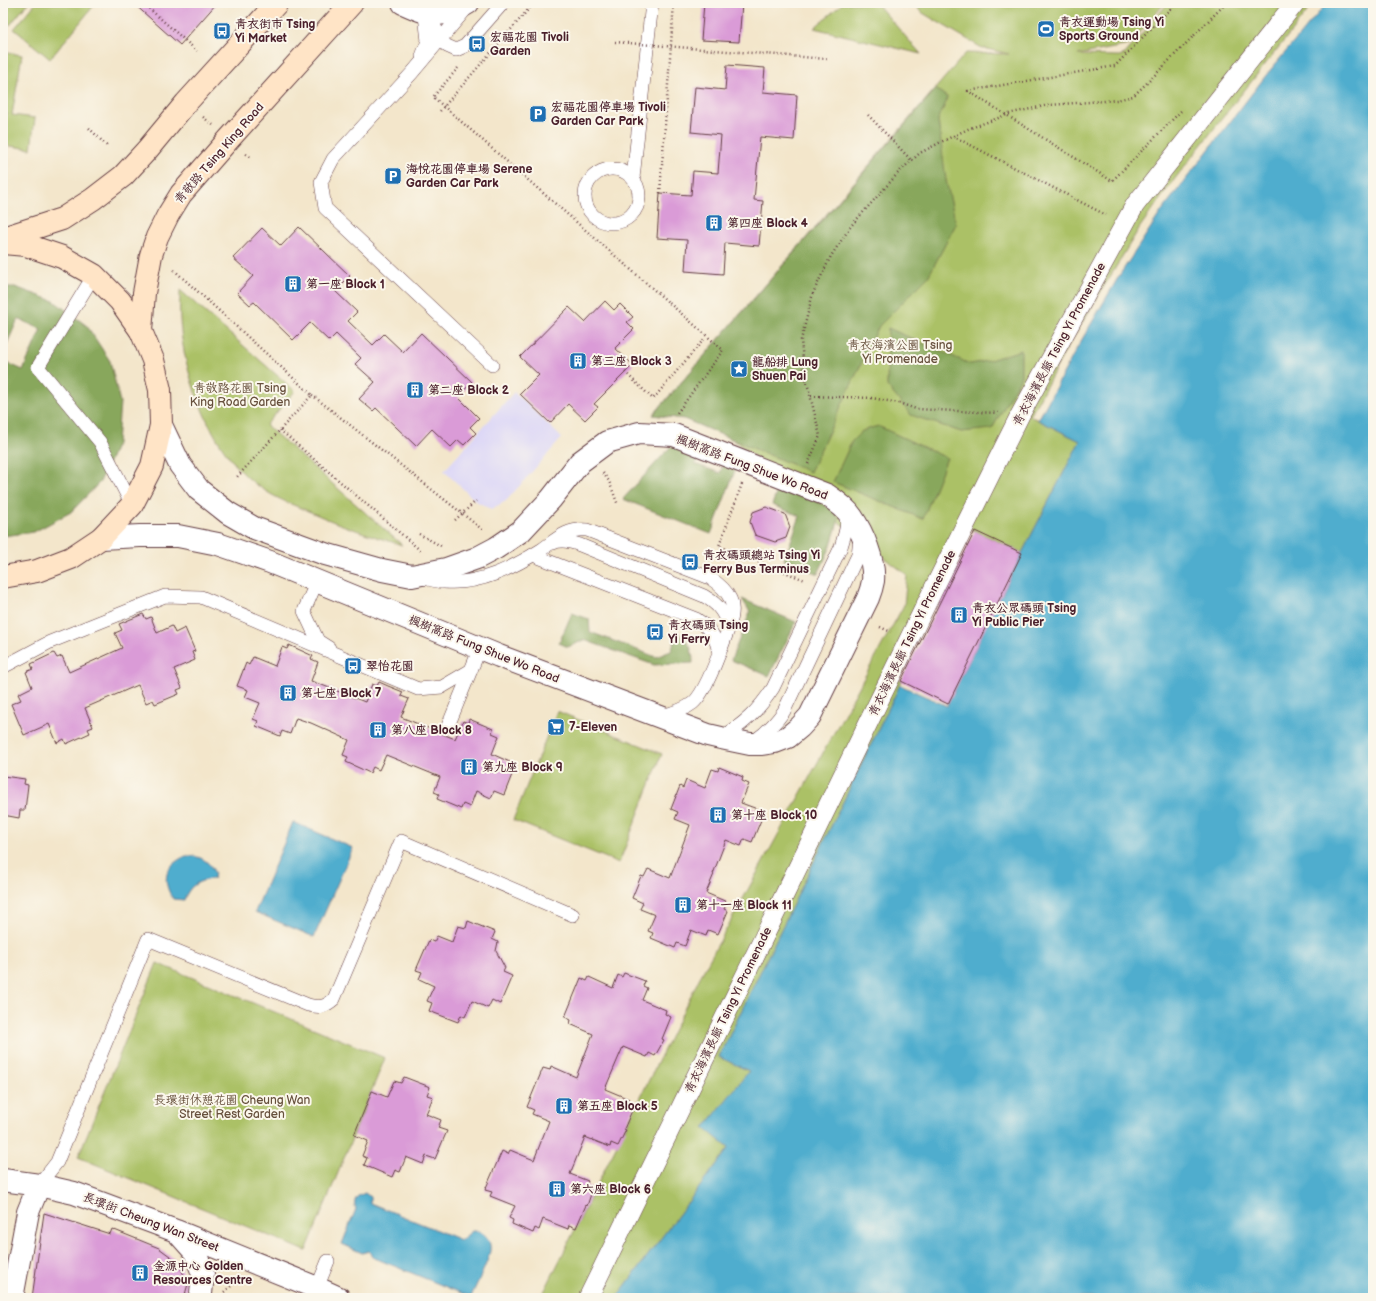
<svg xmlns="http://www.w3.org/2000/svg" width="1376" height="1301" font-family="'Balsamiq Sans','LXGW WenKai TC',sans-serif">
	<rect width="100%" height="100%" fill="#fbf7ec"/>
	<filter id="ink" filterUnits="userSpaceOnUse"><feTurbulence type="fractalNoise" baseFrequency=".025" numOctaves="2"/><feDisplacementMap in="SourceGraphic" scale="8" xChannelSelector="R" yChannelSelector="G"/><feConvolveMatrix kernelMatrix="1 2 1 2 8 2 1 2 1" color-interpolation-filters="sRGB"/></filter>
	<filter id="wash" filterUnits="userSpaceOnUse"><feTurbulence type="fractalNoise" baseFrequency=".012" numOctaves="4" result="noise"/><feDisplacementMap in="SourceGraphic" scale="16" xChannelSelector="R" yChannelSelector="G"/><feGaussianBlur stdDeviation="0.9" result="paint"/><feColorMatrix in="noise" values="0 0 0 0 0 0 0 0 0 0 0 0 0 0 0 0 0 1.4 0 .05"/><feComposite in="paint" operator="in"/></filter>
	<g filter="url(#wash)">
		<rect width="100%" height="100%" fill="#f3e6cb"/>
		<polygon fill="#dbd6f7" points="514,392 562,438 506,501 491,509 476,501 444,471"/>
		<g fill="#abc166" stroke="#7a7048">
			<polygon points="3,3 28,3 10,25 3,19"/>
			<polygon points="36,3 96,3 50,59 14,29"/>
			<polygon points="843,3 876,3 921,54 814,28"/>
			<polygon points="913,3 1165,3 1129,45 1078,55 1119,56 1125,54 1168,3 1314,3 1220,121 1174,180 1140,227 1067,348 1030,416 1080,441 1022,553 969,528 895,678 902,681 719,1057 749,1071 705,1128 729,1148 616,1298 541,1298 699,979 904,605 907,575 732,439 687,419 653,415 966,53 1009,54 982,48 921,12"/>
			<polygon points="3,52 22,55 12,115 35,118 31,149 3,145 3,113 8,114 3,113"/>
			<path d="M180,290l115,101 -29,34 136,120c-30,-9 -60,-19 -89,-32 -17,-7 -34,-13 -49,-23 -50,-31 -81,-113 -84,-170 -1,-10 0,-20 0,-30z"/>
			<polygon points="557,711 662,754 619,863 513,820"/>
			<polygon points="157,963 385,1058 306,1251 78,1157"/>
		</g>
		<g fill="#88a75b" stroke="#696343">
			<polygon points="936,89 948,98 938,120 946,180 956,224 928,277 879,326 810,472 684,419 653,415"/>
			<polygon points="3,287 15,287 54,301 87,326 110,361 120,402 117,444 100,482 71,512 34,532 3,536 3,361 23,370 41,329 18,319 3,353"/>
			<polygon points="888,328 970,364 987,361 1021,350 1021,377 992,429 961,432 911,415 887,386"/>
			<polygon points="878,426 947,458 923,519 833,482 852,441 862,431"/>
			<polygon points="673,444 699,454 695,464 720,473 724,463 736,468 711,534 623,499"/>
			<polygon points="779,485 833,509 839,519 830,548 818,574 784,560 800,516 772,505"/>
			<polygon points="742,599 796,622 769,676 731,660 750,612"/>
			<path d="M572,613l17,6 1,13 66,25 15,-6 7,-18c11,8 15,16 15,30l-39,2 -70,-25 -16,7 -9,-4z"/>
		</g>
		<g fill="#4fadce" stroke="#4c667c">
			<polygon points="1327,3 1373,3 1373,1298 616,1298 729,1148 704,1128 749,1071 719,1057 900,685 947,706 1022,553 1080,441 1038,420 1077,348 1119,276 1163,209 1267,74"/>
			<polygon points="293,822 353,848 314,937 255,912"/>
			<path d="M186,856c14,-1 24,5 29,18l-2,5c-15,1 -24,7 -29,21l-11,-1c-12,-19 -8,-34 13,-43z"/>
			<path d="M365,1193l5,4v6l91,37 11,-9c11,-1 20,8 18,20 -2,12 -14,34 -19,46l-99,-40 -3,-6 -7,2 -20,-9 14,-35c-2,-5 -2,-9 2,-13z"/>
		</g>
		<g id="blocks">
			<g fill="#da9bd7">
				<polygon points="133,3 217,3 180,45"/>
				<polygon points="704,3 742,3 739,42 701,40"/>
				<polygon points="727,65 765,68 763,92 797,95 794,140 760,137 754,200 763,201 759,246 725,243 723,274 685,271 687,240 657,238 660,193 691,195 693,171 718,173 721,135 691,132 695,87 725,90"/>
				<polygon points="299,227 350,276 335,291 357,312 348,321 373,345 384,334 403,352 421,333 472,382 458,397 479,418 470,427 476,433 464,445 458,440 451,447 432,429 416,446 376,408 373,411 359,399 375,382 355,364 361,358 336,334 329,341 310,323 293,340 254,302 250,305 237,293 253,276 233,258 262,228 281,246"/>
				<polygon points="605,301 614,310 620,304 633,317 627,322 634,329 615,348 633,365 594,404 598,407 585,420 568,404 550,423 520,394 539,375 520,357 569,307 585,322"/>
				<polygon points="766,507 785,514 790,527 786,538 775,542 755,535 750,522 753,512"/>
				<polygon points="975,531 1022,553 948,704 901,681"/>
				<polygon points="143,614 146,619 151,617 157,633 172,626 175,633 185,628 195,651 192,652 195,660 174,669 182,688 177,690 179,694 155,704 153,700 146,703 138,685 85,708 93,727 88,729 90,733 66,744 64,739 57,743 49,724 24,735 11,704 21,700 18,694 32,687 26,672 33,669 31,664 54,653 57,658 62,656 69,672 122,648 115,633 122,630 119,624"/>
				<polygon points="289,645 313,656 311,659 318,662 311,681 327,687 365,702 372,684 377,686 379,682 388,686 403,692 401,696 409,699 401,717 455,739 463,721 468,723 469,719 493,729 492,733 499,736 492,754 512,763 509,771 513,772 504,795 494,791 491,798 476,791 470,807 463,804 461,809 437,799 439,794 434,792 440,777 386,755 379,770 373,767 370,773 346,762 348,757 343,755 349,740 311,723 296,718 290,734 282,731 280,736 256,726 258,721 253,719 260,703 245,697 248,690 237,686 246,663 249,665 253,657 275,666 282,647 287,649"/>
				<polygon points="719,767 743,777 742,781 749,784 741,803 760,810 757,818 761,820 752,842 744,839 741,846 726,840 713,874 714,874 706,893 727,902 724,909 728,911 718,934 708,930 706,936 691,930 685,946 677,943 675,948 651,938 653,933 648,931 655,915 640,909 643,903 632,898 641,876 644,877 648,869 670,878 690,825 675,819 678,812 671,809 680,786 683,788 686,780 705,788 712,769 718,771"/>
				<polygon points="3,776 25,779 24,784 28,785 25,810 20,810 19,818 3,815"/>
				<polygon points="468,921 495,932 492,939 498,942 496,951 505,968 503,972 512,976 500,1004 492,1000 488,1008 472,1001 465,1017 461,1015 458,1022 429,1011 432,1003 427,1001 434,986 419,979 422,972 416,970 429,940 434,942 437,936 452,942 458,926 466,928"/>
				<polygon points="624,973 645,981 643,986 647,988 642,1000 666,1010 665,1014 671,1017 662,1039 664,1040 655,1056 649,1053 647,1057 623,1047 605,1089 629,1099 627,1103 634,1106 624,1129 626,1130 618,1146 611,1143 610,1147 585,1137 570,1174 588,1181 586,1186 593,1188 587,1206 586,1205 576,1228 569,1225 568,1229 543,1219 539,1230 535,1228 533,1233 512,1224 513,1220 509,1218 515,1206 490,1196 492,1192 485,1190 502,1151 508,1154 510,1150 534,1160 549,1121 532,1114 534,1110 527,1107 543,1068 550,1070 551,1066 576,1077 593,1034 570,1024 571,1020 565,1017 581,978 587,981 589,977 613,988 618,975 622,977"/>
				<polygon points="404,1077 430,1087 427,1095 433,1097 426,1114 441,1120 438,1128 447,1131 435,1159 426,1156 423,1164 406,1157 400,1172 395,1170 392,1177 364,1165 367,1158 362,1156 368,1141 354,1135 372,1091 387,1097 394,1081 401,1083"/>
				<polygon points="44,1213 110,1234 112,1229 159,1248 178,1262 188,1284 184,1298 32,1298"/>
			</g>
		</g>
	</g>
	<g filter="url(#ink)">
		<use href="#blocks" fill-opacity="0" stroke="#633d43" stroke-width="1"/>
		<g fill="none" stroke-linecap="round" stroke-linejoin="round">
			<defs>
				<g id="service">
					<polyline points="466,9 412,73 333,159 321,182 325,208 492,365"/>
					<polyline points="425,13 435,27 440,39 447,46 456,50 465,46 503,3"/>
					<polyline points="422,56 428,41 425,15"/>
					<circle cx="612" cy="196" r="27"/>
					<polyline points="633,178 652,3"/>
					<polyline points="94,275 38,367 100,442 132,505"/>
					<path d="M553,543c9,-4 18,-1 27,2l124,51c15,9 19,15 25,31"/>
					<path d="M533,555l163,64c14,9 21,19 23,35"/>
					<path d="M423,578c7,1 14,4 21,4 36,3 68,-14 97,-32 16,-11 25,-22 46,-20l123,48c21,14 27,26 19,49 -7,19 -22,64 -36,76 -9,7 -20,10 -31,13"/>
					<polyline points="317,581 304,611 318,641 329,648"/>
					<polyline points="3,667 50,642 165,596 201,597 418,689 442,687 471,670"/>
					<polyline points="448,726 480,648"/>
					<path d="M721,738c23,-14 37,-27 52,-50l68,-141c3,-11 9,-24 3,-35"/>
					<path d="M753,742c13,-9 22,-18 31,-31l74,-156 2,-17"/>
					<path d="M39,1185l18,-23 91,-223 160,66c12,3 17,2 26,-6l67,-158 172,74"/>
					<polyline points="317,1288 328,1261"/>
				</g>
				<polyline id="pedestrian" points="588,1298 932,592 1020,415 1135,205 1295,3"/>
				<g id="minor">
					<path d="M403,3c27,12 39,17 65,0"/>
					<path d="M101,538l39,-2h38l40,8 52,18 229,94 209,79 13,3 29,6h12l13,-2 13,-5 12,-10 10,-11 58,-118c2,-5 4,-11 5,-17 2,-20 -10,-48 -21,-64 -6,-9 -16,-16 -25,-22l-153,-60 -35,-2 -32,9 -27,20 -29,37 -30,32 -25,17 -19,10 -31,11 -34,7 -30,-6 -57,-16 -71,-26 -26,-15 -29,-23 -19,-25 -19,-40"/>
					<polyline points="3,1180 39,1185 74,1193 176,1231 317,1288 339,1298"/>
					<polyline points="178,1233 195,1252 203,1274 201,1294"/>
					<polyline points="12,1298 28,1212 39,1185"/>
				</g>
				<g id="secondary">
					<polyline points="3,238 62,219 93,199 123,176 147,150 186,103 277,3"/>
					<polyline points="3,243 26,245 62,257 94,275 120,301 141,331 153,360 160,390 161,425 152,466 132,505 101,538 71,558 37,571 3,577"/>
					<polyline points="141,331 144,293 151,255 157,237 168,215 181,194 229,139 352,3"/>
				</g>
			</defs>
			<use href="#service" stroke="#633d43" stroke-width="14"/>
			<use href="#pedestrian" stroke="#633d43" stroke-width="20"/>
			<use href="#minor" stroke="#633d43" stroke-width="24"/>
			<use href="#secondary" stroke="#633d43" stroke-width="24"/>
			<g stroke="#633d43" stroke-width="2.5" stroke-dasharray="1 3" stroke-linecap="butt">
				<polyline points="143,3 197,51"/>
				<polyline points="1176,3 1115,66 968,91 1112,181 1181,111"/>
				<polyline points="458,68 433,97 723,350 677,413"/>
				<polyline points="868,115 912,161"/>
				<polyline points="203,117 213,125"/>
				<polyline points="89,128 108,147"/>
				<polyline points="953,136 1106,215"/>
				<polyline points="246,154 252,158"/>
				<polyline points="660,193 674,3"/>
				<polyline points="174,270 312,395 237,477"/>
				<polyline points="625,372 653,399 705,338"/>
				<polyline points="312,395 483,530"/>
				<polyline points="811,396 872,398 899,403 916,409 998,413"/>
				<polyline points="280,430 421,551"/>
				<polyline points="808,464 820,436 804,370 801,340 813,293 831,256 851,226 899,172 920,153 941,142 968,129 1012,113 1049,105 1117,100 1133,96 1147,83 1226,3"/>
				<polyline points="603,473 609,481 618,505"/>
				<polyline points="742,484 719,546 805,580"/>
				<polyline points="419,534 441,546"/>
				<polyline points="880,627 891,632"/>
				<polyline points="224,1292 237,1281"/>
			</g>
			<use href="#service" stroke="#fff" stroke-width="13"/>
			<use href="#pedestrian" stroke="#fff" stroke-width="19"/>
			<use href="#minor" stroke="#fff" stroke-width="22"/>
			<use href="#secondary" stroke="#ffe4c6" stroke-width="22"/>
			<g stroke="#633d43" stroke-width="2.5" stroke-dasharray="1 3" stroke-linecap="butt">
				<polyline points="615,42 827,59"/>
				<polyline points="440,111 534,3"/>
				<polyline points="455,520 476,501"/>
			</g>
		</g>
	</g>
	<defs>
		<symbol id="stadium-square" viewBox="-11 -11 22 22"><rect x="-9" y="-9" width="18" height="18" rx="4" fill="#1f6fb2" stroke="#fbf7ec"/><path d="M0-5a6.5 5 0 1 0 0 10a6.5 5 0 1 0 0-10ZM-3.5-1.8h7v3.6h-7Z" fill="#fff"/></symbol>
		<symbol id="bus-square" viewBox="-11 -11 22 22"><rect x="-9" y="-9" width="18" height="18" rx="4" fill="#1f6fb2" stroke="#fbf7ec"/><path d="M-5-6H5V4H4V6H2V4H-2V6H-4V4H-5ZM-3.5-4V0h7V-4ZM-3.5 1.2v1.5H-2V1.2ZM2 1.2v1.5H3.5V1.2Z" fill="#fff"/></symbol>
		<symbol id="parking-square" viewBox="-11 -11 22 22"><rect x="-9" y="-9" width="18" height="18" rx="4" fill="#1f6fb2" stroke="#fbf7ec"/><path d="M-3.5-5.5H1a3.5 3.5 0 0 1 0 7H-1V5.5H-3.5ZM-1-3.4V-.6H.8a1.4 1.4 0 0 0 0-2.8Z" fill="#fff"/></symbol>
		<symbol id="building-square" viewBox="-11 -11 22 22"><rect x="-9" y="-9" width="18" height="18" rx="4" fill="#1f6fb2" stroke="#fbf7ec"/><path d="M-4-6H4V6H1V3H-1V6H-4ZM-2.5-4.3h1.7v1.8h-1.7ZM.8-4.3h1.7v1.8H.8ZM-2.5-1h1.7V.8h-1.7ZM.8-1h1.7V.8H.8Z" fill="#fff"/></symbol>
		<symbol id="sight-square" viewBox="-11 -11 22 22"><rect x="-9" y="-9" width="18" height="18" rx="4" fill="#1f6fb2" stroke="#fbf7ec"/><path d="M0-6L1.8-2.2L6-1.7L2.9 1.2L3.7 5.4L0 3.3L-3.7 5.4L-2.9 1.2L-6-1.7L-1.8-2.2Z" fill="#fff"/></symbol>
		<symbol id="supermarket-square" viewBox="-11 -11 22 22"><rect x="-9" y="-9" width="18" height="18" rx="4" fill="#1f6fb2" stroke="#fbf7ec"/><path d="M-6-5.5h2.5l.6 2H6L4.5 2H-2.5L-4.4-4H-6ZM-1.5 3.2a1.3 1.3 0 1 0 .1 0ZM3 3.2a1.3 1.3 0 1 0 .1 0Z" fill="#fff"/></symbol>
	</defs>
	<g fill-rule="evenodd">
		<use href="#stadium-square" x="1036" y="19" width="20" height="20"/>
		<use href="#bus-square" x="212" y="21" width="20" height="20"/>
		<use href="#bus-square" x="467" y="34" width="20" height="20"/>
		<use href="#parking-square" x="528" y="104" width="20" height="20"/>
		<use href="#parking-square" x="383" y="166" width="20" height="20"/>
		<use href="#building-square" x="704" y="213" width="20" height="20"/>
		<use href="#building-square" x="283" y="274" width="20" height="20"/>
		<use href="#building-square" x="568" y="351" width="20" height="20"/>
		<use href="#sight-square" x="729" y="359" width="20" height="20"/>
		<use href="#building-square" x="405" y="380" width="20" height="20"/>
		<use href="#bus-square" x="680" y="552" width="20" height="20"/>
		<use href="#building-square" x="949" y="605" width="20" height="20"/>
		<use href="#bus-square" x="645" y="622" width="20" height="20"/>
		<use href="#bus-square" x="343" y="656" width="20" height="20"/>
		<use href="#building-square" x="278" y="683" width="20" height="20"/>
		<use href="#supermarket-square" x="546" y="717" width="20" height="20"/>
		<use href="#building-square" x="368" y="720" width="20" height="20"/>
		<use href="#building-square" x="459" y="757" width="20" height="20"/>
		<use href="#building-square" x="708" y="805" width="20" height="20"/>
		<use href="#building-square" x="673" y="895" width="20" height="20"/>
		<use href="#building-square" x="554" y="1096" width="20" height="20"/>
		<use href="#building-square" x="547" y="1179" width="20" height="20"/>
		<use href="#building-square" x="130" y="1263" width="20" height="20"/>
	</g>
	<g text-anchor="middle" stroke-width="4" stroke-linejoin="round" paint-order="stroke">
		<g font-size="12" font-weight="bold" fill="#4a1f2b" stroke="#fbf7ec" text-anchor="start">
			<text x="1059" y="26">青衣運動場 Tsing Yi<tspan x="1059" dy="14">Sports Ground</tspan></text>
			<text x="235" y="28">青衣街市 Tsing<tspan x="235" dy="14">Yi Market</tspan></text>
			<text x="490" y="41">宏福花園 Tivoli<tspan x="490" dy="14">Garden</tspan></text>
			<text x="551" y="111">宏福花園停車場 Tivoli<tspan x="551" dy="14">Garden Car Park</tspan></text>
			<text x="406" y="173">海悅花園停車場 Serene<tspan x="406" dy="14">Garden Car Park</tspan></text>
			<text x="727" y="227">第四座 Block 4</text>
			<text x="306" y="288">第一座 Block 1</text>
			<text x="591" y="365">第三座 Block 3</text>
			<text x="752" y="366">龍船排 Lung<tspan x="752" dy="14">Shuen Pai</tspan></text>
			<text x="428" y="394">第二座 Block 2</text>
			<text x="703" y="559">青衣碼頭總站 Tsing Yi<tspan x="703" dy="14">Ferry Bus Terminus</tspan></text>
			<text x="972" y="612">青衣公眾碼頭 Tsing<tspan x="972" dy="14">Yi Public Pier</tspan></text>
			<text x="668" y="629">青衣碼頭 Tsing<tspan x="668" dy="14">Yi Ferry</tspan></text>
			<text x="366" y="670">翠怡花園</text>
			<text x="301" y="697">第七座 Block 7</text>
			<text x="569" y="731">7-Eleven</text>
			<text x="391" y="734">第八座 Block 8</text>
			<text x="482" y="771">第九座 Block 9</text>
			<text x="731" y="819">第十座 Block 10</text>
			<text x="696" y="909">第十一座 Block 11</text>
			<text x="577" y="1110">第五座 Block 5</text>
			<text x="570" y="1193">第六座 Block 6</text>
			<text x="153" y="1270">金源中心 Golden<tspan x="153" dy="14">Resources Centre</tspan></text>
		</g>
		<g font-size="12" fill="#4a1f2b" stroke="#fbf7ec">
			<text transform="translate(219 153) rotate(-49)" y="4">青敬路 Tsing King Road</text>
			<text transform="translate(1059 344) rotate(-62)" y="4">青衣海濱長廊 Tsing Yi Promenade</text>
			<text transform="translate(752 467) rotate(21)" y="4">楓樹窩路 Fung Shue Wo Road</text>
			<text transform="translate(912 633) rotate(-64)" y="4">青衣海濱長廊 Tsing Yi Promenade</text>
			<text transform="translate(484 649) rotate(22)" y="4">楓樹窩路 Fung Shue Wo Road</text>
			<text transform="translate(728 1010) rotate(-64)" y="4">青衣海濱長廊 Tsing Yi Promenade</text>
			<text transform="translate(151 1222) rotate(21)" y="4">長環街 Cheung Wan Street</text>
		</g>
		<g font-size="12" fill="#67503d" stroke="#fbf7ec">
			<text x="900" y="349">青衣海濱公園 Tsing<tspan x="900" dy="14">Yi Promenade</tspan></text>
			<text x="240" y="392">青敬路花園 Tsing<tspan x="240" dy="14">King Road Garden</tspan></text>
			<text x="232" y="1104">長環街休憩花園 Cheung Wan<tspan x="232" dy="14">Street Rest Garden</tspan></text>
		</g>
	</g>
	<rect width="1376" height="1301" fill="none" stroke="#fbf7ec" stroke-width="16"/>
</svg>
